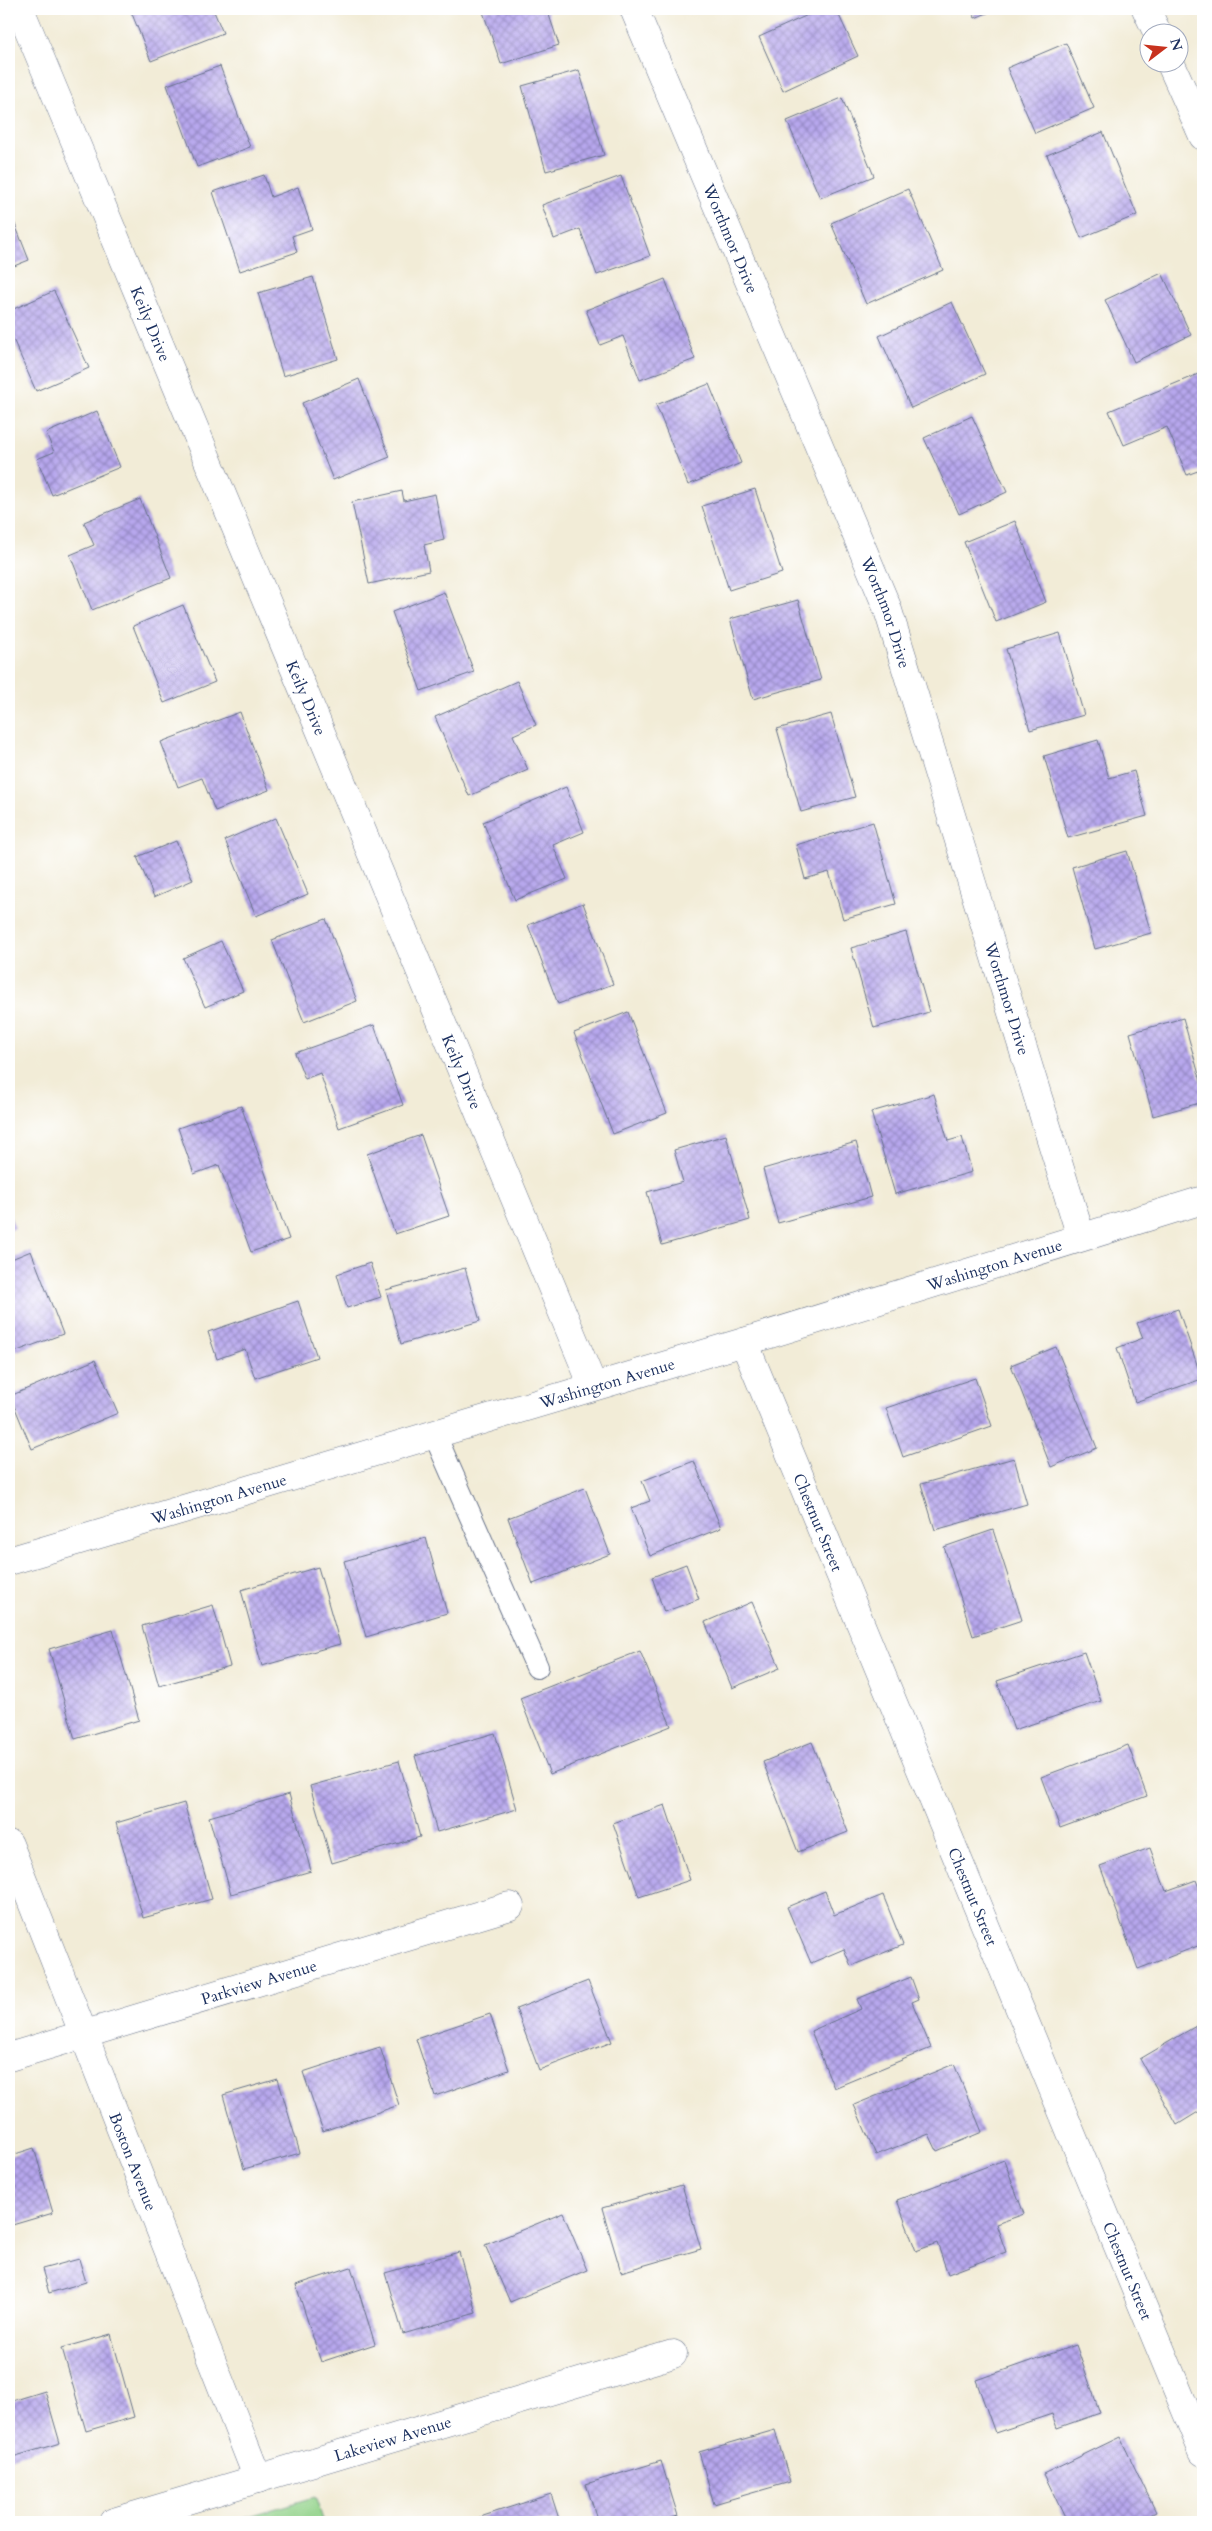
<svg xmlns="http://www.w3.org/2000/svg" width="1212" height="2531" font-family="Cardo,serif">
	<defs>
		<pattern id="building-cross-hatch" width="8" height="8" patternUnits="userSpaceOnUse" patternTransform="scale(1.25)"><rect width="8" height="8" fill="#b7a7ed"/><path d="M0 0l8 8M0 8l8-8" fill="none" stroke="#9488c3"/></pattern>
	</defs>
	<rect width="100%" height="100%" fill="#fff"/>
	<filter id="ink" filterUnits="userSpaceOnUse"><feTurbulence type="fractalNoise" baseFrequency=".02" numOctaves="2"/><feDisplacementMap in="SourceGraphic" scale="10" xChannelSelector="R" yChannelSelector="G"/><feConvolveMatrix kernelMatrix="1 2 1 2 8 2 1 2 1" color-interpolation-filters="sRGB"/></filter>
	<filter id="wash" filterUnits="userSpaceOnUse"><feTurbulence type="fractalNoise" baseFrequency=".0096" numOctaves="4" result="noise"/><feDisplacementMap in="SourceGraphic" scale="20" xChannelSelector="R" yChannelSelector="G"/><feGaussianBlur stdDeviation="1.12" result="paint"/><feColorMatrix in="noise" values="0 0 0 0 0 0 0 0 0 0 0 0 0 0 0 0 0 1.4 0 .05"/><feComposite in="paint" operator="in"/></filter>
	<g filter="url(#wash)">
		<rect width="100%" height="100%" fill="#f2ecd7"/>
		<polygon fill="#92d289" stroke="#568074" points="315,2497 324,2522 228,2522"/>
		<g id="blocks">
			<g fill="url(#building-cross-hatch)">
				<polygon points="130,9 213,9 223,33 151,61"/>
				<polygon points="482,9 547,9 559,45 501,64"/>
				<polygon points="821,9 836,9 858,56 783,91 759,37"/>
				<polygon points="971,9 997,9 975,18"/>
				<polygon points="1066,43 1094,108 1035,133 1007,68"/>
				<polygon points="220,66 250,147 197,167 167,85"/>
				<polygon points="579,70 604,155 546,171 522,86"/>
				<polygon points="842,98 874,176 820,198 787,121"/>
				<polygon points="1103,132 1137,215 1081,238 1047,155"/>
				<polygon points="264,175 271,197 298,187 312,229 292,236 297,252 240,271 213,192"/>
				<polygon points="621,176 650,256 597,275 580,229 554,239 542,205"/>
				<polygon points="908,189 943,270 866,304 831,223"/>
				<polygon points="9,209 29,260 9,268"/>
				<polygon points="1162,273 1191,335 1134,362 1105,300"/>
				<polygon points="313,277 338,359 283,376 258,293"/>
				<polygon points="665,279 695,359 640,380 623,336 600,345 586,310"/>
				<polygon points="54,291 89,368 36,391 9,330 9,311"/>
				<polygon points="952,302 985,374 911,408 879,336"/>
				<polygon points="1203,372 1203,469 1187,475 1167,427 1124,445 1109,411"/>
				<polygon points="359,379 390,457 333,480 302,403"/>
				<polygon points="709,384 741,463 688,485 656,405"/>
				<polygon points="97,411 120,467 52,495 37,459 54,452 46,433"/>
				<polygon points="972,416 1007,492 959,514 924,438"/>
				<polygon points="755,489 782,573 729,590 702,506"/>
				<polygon points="402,491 404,501 435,494 444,540 424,545 429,571 369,584 352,502"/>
				<polygon points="140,499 171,578 92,610 70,555 94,545 84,522"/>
				<polygon points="1015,521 1046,602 996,622 964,542"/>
				<polygon points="444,592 474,672 421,691 392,612"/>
				<polygon points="798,600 821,680 753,699 730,619"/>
				<polygon points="183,605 215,682 164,703 133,626"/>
				<polygon points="1060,633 1084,715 1030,730 1006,649"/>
				<polygon points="517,681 536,725 513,735 528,770 469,796 435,717"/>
				<polygon points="240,712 269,790 215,811 202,778 178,787 161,742"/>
				<polygon points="831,714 855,797 801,812 777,729"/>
				<polygon points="1098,740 1109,778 1134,771 1147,816 1068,838 1044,756"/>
				<polygon points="566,787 584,832 553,845 567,879 515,900 483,822"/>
				<polygon points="276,818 308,894 256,916 225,840"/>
				<polygon points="873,822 896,904 843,919 829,872 805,879 796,845"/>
				<polygon points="176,841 193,880 154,897 137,857"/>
				<polygon points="1127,851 1151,933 1095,949 1072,867"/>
				<polygon points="583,903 613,984 558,1004 528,925"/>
				<polygon points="326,919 357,1001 304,1022 272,940"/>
				<polygon points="906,932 929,1012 874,1028 851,948"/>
				<polygon points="221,941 243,991 205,1007 183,958"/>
				<polygon points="628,1012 667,1113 613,1134 574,1033"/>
				<polygon points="1183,1018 1203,1089 1203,1102 1153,1116 1130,1033"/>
				<polygon points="374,1025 403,1105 339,1128 320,1073 305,1079 295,1053"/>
				<polygon points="934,1094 948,1141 962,1137 972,1172 895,1194 871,1112"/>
				<polygon points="241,1106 289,1239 251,1252 219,1165 194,1174 178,1128"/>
				<polygon points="421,1135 449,1216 395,1234 367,1154"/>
				<polygon points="726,1135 750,1220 662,1245 647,1192 683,1182 674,1150"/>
				<polygon points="856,1142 871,1197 778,1223 763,1169"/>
				<polygon points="9,1213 15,1228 9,1231"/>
				<polygon points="31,1251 63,1334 9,1354 9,1260"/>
				<polygon points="370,1263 381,1297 347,1308 337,1274"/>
				<polygon points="465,1268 480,1321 401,1344 386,1290"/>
				<polygon points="298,1301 317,1357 255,1378 245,1349 217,1359 208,1332"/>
				<polygon points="1178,1309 1202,1379 1135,1402 1117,1348 1143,1338 1137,1323"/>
				<polygon points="1056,1347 1097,1448 1051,1467 1011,1365"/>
				<polygon points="95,1360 118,1413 32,1449 10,1396"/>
				<polygon points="975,1378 992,1426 903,1457 886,1408"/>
				<polygon points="1014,1458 1027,1504 935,1530 921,1484"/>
				<polygon points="694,1461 721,1528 650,1556 631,1508 650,1501 642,1481"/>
				<polygon points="585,1488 610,1554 533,1584 508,1518"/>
				<polygon points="993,1530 1022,1620 973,1636 944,1547"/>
				<polygon points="426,1538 447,1613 366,1637 344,1561"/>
				<polygon points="686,1564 699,1599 664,1612 652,1577"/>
				<polygon points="318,1567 340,1644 262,1666 241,1590"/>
				<polygon points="752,1602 780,1668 732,1688 705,1622"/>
				<polygon points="213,1605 230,1666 159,1686 142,1626"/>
				<polygon points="113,1630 139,1720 75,1739 49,1649"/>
				<polygon points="640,1651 671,1726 550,1774 520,1698"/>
				<polygon points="1084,1652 1101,1701 1014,1730 997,1681"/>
				<polygon points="495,1733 517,1809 437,1832 415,1756"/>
				<polygon points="812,1742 848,1832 798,1852 763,1762"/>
				<polygon points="1128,1745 1147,1796 1060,1828 1041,1777"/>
				<polygon points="399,1761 420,1837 332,1863 310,1786"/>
				<polygon points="289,1794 311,1871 231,1894 209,1817"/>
				<polygon points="184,1803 212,1899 143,1918 116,1823"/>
				<polygon points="665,1805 690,1880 639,1897 613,1823"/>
				<polygon points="1150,1848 1166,1891 1196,1880 1203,1898 1203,1944 1138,1969 1100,1866"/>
				<polygon points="825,1891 834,1915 883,1895 903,1945 851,1966 844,1949 811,1963 787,1907"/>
				<polygon points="911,1977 919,1999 912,2002 931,2048 834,2088 811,2031 861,2009 857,1999"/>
				<polygon points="588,1981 612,2042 539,2070 516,2009"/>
				<polygon points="490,2014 509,2070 435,2096 416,2039"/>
				<polygon points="1196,2026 1203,2039 1203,2109 1177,2125 1140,2059"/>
				<polygon points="380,2047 399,2105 323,2131 303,2072"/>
				<polygon points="954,2064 982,2132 937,2151 929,2134 876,2155 854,2105"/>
				<polygon points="278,2079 300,2153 244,2169 223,2095"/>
				<polygon points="34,2148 53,2213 9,2226 9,2156"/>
				<polygon points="1004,2160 1024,2214 996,2224 1006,2252 948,2274 937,2243 916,2251 897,2200"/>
				<polygon points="682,2185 701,2249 621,2272 602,2208"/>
				<polygon points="563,2213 587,2270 510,2302 485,2245"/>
				<polygon points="459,2252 476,2313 403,2334 385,2273"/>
				<polygon points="79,2259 86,2282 49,2293 42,2269"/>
				<polygon points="351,2267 375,2344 321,2362 296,2285"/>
				<polygon points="111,2334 134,2417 86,2431 62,2348"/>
				<polygon points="1076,2345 1100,2413 1057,2428 1052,2414 995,2433 976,2380"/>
				<polygon points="45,2391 60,2443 9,2458 9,2402"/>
				<polygon points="775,2430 790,2482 714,2504 699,2452"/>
				<polygon points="1120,2437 1156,2512 1136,2522 1067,2522 1044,2474"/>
				<polygon points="661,2461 678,2516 658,2522 598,2522 586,2484"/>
				<polygon points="551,2494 560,2522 479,2522 477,2518"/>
			</g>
		</g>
	</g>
	<g filter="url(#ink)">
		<use href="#blocks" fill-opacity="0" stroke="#667188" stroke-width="1"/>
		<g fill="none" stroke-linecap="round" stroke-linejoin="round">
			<defs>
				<polyline id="service" points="434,1433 537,1667"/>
				<g id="minor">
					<path id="s1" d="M20,9l573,1377"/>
					<path id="s2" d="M634,9l253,598 194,630"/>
					<polyline points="1146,9 1157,32"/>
					<polyline points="1170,62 1203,136"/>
					<path id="s3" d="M744,1342l459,1110"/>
					<path id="s4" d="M9,1844l249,635"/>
					<path id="s5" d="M9,2057l501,-151"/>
					<path id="s6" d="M114,2522l559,-168"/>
				</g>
				<g id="tertiary">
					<path id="s7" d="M9,1561l735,-219 459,-142"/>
				</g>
			</defs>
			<use href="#service" stroke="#667188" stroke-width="24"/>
			<use href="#minor" stroke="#667188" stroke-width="29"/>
			<use href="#tertiary" stroke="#667188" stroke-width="29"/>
			<use href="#service" stroke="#fff" stroke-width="22"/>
			<use href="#minor" stroke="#fff" stroke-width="28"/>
			<use href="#tertiary" stroke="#fff" stroke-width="28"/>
		</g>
	</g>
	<g text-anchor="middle" stroke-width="4" stroke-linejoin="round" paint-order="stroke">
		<g font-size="16" fill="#1b2f5e" stroke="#fff">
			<text dy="6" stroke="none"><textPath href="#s2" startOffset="249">Worthmor Drive</textPath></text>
			<text dy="6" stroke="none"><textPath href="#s1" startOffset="341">Keily Drive</textPath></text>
			<text dy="6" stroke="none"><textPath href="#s2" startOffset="654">Worthmor Drive</textPath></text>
			<text dy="6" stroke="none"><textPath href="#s1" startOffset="746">Keily Drive</textPath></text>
			<text dy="6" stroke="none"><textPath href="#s2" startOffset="1059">Worthmor Drive</textPath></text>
			<text dy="6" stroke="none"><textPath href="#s1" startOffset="1151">Keily Drive</textPath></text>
			<text dy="6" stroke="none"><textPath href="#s7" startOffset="1029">Washington Avenue</textPath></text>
			<text dy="6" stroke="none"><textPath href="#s7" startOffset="624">Washington Avenue</textPath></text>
			<text dy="6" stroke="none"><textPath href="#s7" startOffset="219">Washington Avenue</textPath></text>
			<text dy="6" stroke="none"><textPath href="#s3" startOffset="195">Chestnut Street</textPath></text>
			<text dy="6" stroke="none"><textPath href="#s3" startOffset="600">Chestnut Street</textPath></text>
			<text dy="6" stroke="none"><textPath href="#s5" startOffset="261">Parkview Avenue</textPath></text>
			<text dy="6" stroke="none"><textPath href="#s4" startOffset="341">Boston Avenue</textPath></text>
			<text dy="6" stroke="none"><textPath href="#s3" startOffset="1005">Chestnut Street</textPath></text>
			<text dy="6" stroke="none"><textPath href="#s6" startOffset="291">Lakeview Avenue</textPath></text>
		</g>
	</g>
	<rect width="1212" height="2531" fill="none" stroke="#fff" stroke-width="30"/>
	<g transform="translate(1164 48) rotate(74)"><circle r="24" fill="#ffffff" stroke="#a4acbf"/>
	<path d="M0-4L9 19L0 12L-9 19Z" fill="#c8321e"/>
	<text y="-8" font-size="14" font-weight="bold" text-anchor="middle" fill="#1b2f5e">N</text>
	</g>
</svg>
